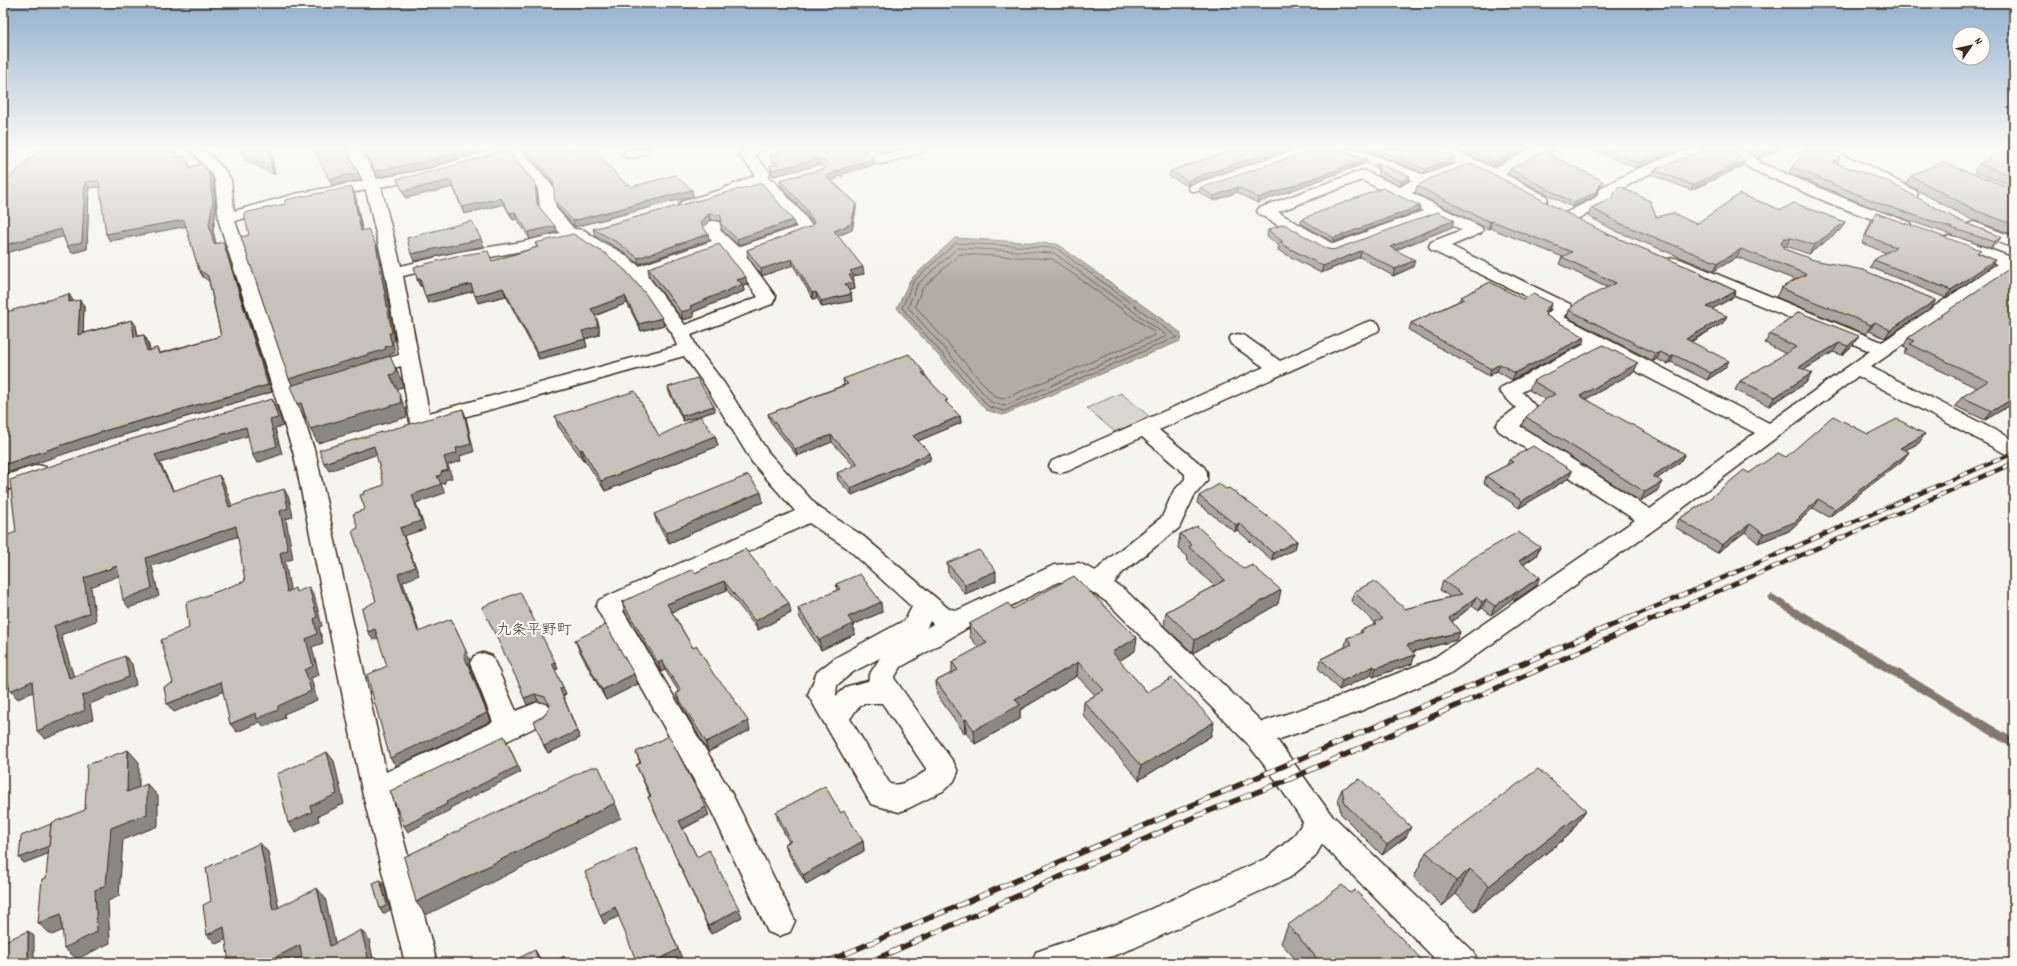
<svg xmlns="http://www.w3.org/2000/svg" width="2017" height="966" font-family="Dekko,'Klee One',sans-serif">
	<rect width="100%" height="100%" fill="#f5f4ee"/>
	<filter id="ink" filterUnits="userSpaceOnUse"><feTurbulence type="fractalNoise" baseFrequency=".025" numOctaves="2"/><feDisplacementMap in="SourceGraphic" scale="8" xChannelSelector="R" yChannelSelector="G"/><feConvolveMatrix kernelMatrix="1 2 1 2 8 2 1 2 1" color-interpolation-filters="sRGB"/></filter>
	<g filter="url(#ink)">
		<polygon fill="#dad6d0" stroke="#8a8077" points="1121,393 1150,417 1115,432 1087,408"/>
		<polygon fill="#b4aca4" stroke="#84786e" points="955,238 1057,244 1181,333 1180,341 1003,415 986,410 897,308 910,280"/>
		<g fill="none" stroke-linecap="round" stroke-linejoin="round">
			<g stroke="#6b5e54" stroke-width="1">
				<polygon points="956,243 1056,248 1177,337 1004,411 989,407 902,308 913,282"/>
				<polygon points="958,248 1054,253 1167,336 1004,406 991,402 908,307 917,285"/>
				<polygon points="960,254 1052,259 1154,332 1155,335 1003,399 995,397 915,306 922,289"/>
			</g>
			<polyline stroke="#84786e" stroke-width="7" points="1772,598 1805,618"/>
			<polyline stroke="#84786e" stroke-width="9" points="1804,617 2014,744"/>
			<defs>
				<g id="minor">
					<path d="M189,149h15l20,20 7,11 3,31 61,-17 68,-13 -16,-32h14l16,30 51,-10 67,-20h26l33,39 2,20 18,21 10,1 16,11 21,11 18,14 73,-25 -6,-6 -3,-7c5,-7 9,-8 17,-6l2,3 -2,5 18,17 59,-20 -31,-36 -5,-8 -31,13 -37,12h-12l-2,-3 2,-3 39,-12 34,-14v-3l-15,-18 6,-6h16l-6,7 15,16 -2,7 6,1c12,17 29,31 40,49l-2,3 -66,24 30,41 -4,7 -81,31 6,13 27,35 44,69 50,55 45,29 86,73 9,1 96,-45 25,-2 17,8 10,-10 56,-44 11,-25 12,-13v-5l-43,-37 -74,34 -8,2 -8,-2 -3,-5 3,-5 212,-94 -33,-23 -2,-4 2,-4 7,-2 7,2 35,25 84,-38 7,-2 7,2 2,4 -2,4 -219,99 45,37 3,5v9l-13,15 -15,32 -57,45 -8,10 11,7 137,132 73,-24 96,-38 204,-140 -136,-89 -3,-5 3,-5 17,-13 -17,-17 3,-4 83,-43 -39,-22 -3,-4 9,-9 -121,-59 -2,-4 2,-4 31,-12 -26,-13 -104,38 -6,-1 -67,-40 -2,-3 2,-3 104,-38 37,17 12,-7 -60,-24 -15,-4 -2,-3 27,1 62,25 33,-12 -22,-11 -2,-3h18l43,19 36,-19h18l-2,3 -41,22 41,22 2,3 -2,3h-12l-64,-34 -41,15 -17,10 69,34 2,3 -2,3 -30,13 119,58 3,4 -9,9 205,106 101,-72 -202,-84 -3,-4 3,-4 6,-1 6,1 202,83 115,-78 -52,-19 -2,-4 2,-4 6,-1 6,1 51,19 6,-1v13l-143,99 143,73v16l-8,-2 -148,-78 -199,150 -210,148 -96,40 -76,26 53,73 144,139 4,11h-39l-117,-119 -7,13 -26,21 -155,70 -40,15h-62l4,-11 83,-29 148,-65 26,-21 10,-15 -31,-47 -25,-32 -140,-141 -32,-21 -17,1 -89,45 -68,40 -7,11 60,85 4,9 -4,9 -11,10 -34,17 -10,4 -28,-8 -63,-109 9,-23 18,-14 70,-38 7,-13 -65,-59 -38,-25 -186,88 109,183 58,116 5,11 -5,11 -11,4 -11,-4 -56,-120 -116,-205 3,-7 196,-89 -43,-49 -47,-77 -21,-29 -242,67 -7,1 -5,-1 -3,4 -7,1 -7,-1 -3,-5 -9,-56 -36,11 -7,-2 -3,-4 3,-4 41,-12 -14,-82 -19,-83 -69,13 -62,18 81,234 70,317 107,-50 -23,-59 4,-7 9,-3 9,3 24,55 22,-9 10,3 4,8 -4,8 -156,76 45,166h-32l-43,-172 -68,-336 -75,-233 -4,-42 -3,-6zM510,154l15,20 13,15 2,20 20,24 -38,9 -64,10 -57,14 -20,-79 55,-11zM1362,180l61,31 -90,33 -55,-32zM575,239l13,10 21,11 22,17 41,56 5,13 -248,67 -26,-137c57,-14 116,-23 172,-37zM720,250l13,12 25,35 -73,28 -38,-50zM1599,352l156,81 -105,76 -130,-83 18,-17 -16,-17zM930,621l3,3 -7,4 1,-1zM880,658l-9,14 -3,9 -20,5 -12,10 1,-11 16,-13zM864,703h18l45,67c-9,7 -26,17 -37,14l-40,-65 6,-9z"/>
					<path d="M630,149h18c-4,7 -15,10 -23,8l-2,-3z"/>
					<polygon points="860,149 876,149 884,155 903,149 925,149 923,152 882,164 877,163"/>
					<polygon points="1296,149 1316,149 1314,152 1201,191 1191,191 1188,188 1191,185"/>
					<polygon points="1687,149 1700,149 1701,151 1699,154 1645,176 1614,193 1608,204 1577,219 1565,219 1563,216 1565,213 1595,198 1602,187 1635,170"/>
					<polygon points="1727,149 1742,149 1763,164 1846,199 1909,222 1911,225 1909,228 1903,230 1897,228 1834,205 1753,170 1741,163"/>
					<polygon points="1808,149 1827,149 1870,166 1916,191 1918,194 1916,197 1904,197 1860,172 1810,152"/>
					<polygon points="1974,222 2014,237 2014,248 1968,230 1966,227 1968,224"/>
					<polygon points="38,465 46,467 49,472 46,477 3,491 3,476"/>
				</g>
			</defs>
			<use href="#minor" stroke="#3b2a1e" stroke-width="3"/>
			<use href="#minor" fill="#fdfcf7" fill-rule="evenodd"/>
			<defs>
				<g id="rail-far1">
					<polyline points="1629,618 2014,453"/>
					<polyline points="1656,618 2014,463"/>
				</g>
				<g id="rail">
					<polyline points="824,963 1631,617"/>
					<polyline points="867,963 1199,815 1290,779 1658,617"/>
				</g>
			</defs>
			<use href="#rail-far1" stroke="#3b2a1e" stroke-width="4.5"/>
			<use href="#rail" stroke="#3b2a1e" stroke-width="5.5"/>
			<use href="#rail-far1" stroke="#fdfcf7" stroke-width="3" stroke-dasharray="9" stroke-linecap="butt"/>
			<use href="#rail" stroke="#fdfcf7" stroke-width="4" stroke-dasharray="12" stroke-linecap="butt"/>
		</g>
		<g fill="#aba6a1" stroke="#3b2a1e">
			<polygon points="241,149 271,149 275,175 245,160 242,153"/>
			<polygon points="363,149 392,149 394,151 428,168 378,177"/>
			<polygon points="522,149 593,149 626,185 631,187 692,190 693,196 575,227 557,207 555,201 554,185"/>
			<polygon points="783,149 864,149 866,150 866,153 874,159 874,165 842,174 843,176 837,177 837,179 831,180 856,203 856,209 852,230 838,236 864,274 853,276 854,281 853,281 855,289 849,290 851,294 852,301 822,307 817,298 813,299 793,265 762,276 748,257 747,250 812,226 813,225 807,215 781,186 780,180 824,169 825,168 819,165 773,176 770,166 775,165 771,160 770,154 786,151"/>
			<polygon points="878,149 891,149 882,152"/>
			<polygon points="1235,149 1188,186 1169,176 1170,171"/>
			<polygon points="1363,149 1436,149 1453,163 1424,173"/>
			<polygon points="1454,149 1527,149 1494,166"/>
			<polygon points="1553,149 1550,155 1603,181 1601,186 1594,197 1572,207 1508,174 1510,169"/>
			<polygon points="1591,149 1684,149 1636,168"/>
			<polygon points="1701,149 1732,149 1743,166 1691,190 1652,175 1654,170 1702,151 1702,150"/>
			<polygon points="1744,149 1780,149 1758,159"/>
			<polygon points="2014,149 2014,186 1974,172 1979,164"/>
			<polygon points="177,158 188,162 190,167 213,178 216,209 213,231 216,244 223,242 226,249 272,392 113,438 73,301 84,306 83,333 132,320 136,326 138,336 144,335 148,342 150,350 157,348 160,353 221,336 209,281 203,277 199,270 186,226 110,241 106,234 100,187 89,188 87,249 72,253 67,246 63,236 3,254 3,181"/>
			<polygon points="1840,158 1837,163 1960,221 2001,237 1997,243 1990,248 1878,210 1789,173 1792,167"/>
			<polygon points="1366,163 1257,203 1237,192 1214,201 1199,192 1200,188"/>
			<polygon points="1377,163 1409,180 1400,185 1379,176 1376,167"/>
			<polygon points="1911,176 2014,189 2014,235 1970,219 1906,184"/>
			<polygon points="397,179 537,190 538,205 557,232 530,239 517,219 513,220 504,204 464,214 453,187 406,198"/>
			<polygon points="1417,186 1605,233 1702,273 1702,275 1736,291 1732,298 1712,309 1723,323 1691,342 1725,368 1707,380 1671,362 1667,364 1657,359 1653,361 1567,317 1569,310 1608,288 1559,264 1562,257 1563,257 1490,228 1488,229 1415,193"/>
			<polygon points="704,199 793,220 794,226 738,245 722,230 720,223 721,221 710,220 703,227 708,234 709,240 639,264 622,251 595,235 593,229"/>
			<polygon points="1420,206 1419,211 1333,242 1301,223 1301,219"/>
			<polygon points="1591,208 1696,224 1781,210 1845,222 1840,230 1809,254 1786,246 1782,246 1784,249 1931,308 1885,338 1869,331 1866,334 1776,297 1781,288 1796,280 1737,257 1714,271 1616,231 1588,216"/>
			<polygon points="1876,213 1979,253 1995,260 1990,267 1946,298 1870,267 1874,260 1886,253 1862,243 1871,221"/>
			<polygon points="1452,227 1396,250 1413,267 1393,276 1360,257 1321,273 1278,250 1279,246 1267,236 1268,230 1327,249 1333,250"/>
			<polygon points="535,243 662,318 664,325 641,331 627,303 595,316 599,326 599,335 585,339 587,347 539,359 506,296 478,303 474,291 428,303 422,286 420,286 417,279 492,261 537,247"/>
			<polygon points="2014,266 2014,403 1985,420 1955,406 1962,397 1977,388 1904,353 1907,349 1903,347 1908,338"/>
			<polygon points="648,268 747,285 743,286 744,291 693,312 694,317 683,320 649,276"/>
			<polygon points="1461,297 1523,299 1549,309 1546,313 1547,316 1582,344 1512,380 1497,371 1489,376 1409,330 1411,323 1459,301"/>
			<polygon points="1799,312 1853,345 1842,355 1833,352 1804,370 1806,383 1769,406 1735,390 1740,381 1786,354 1765,343 1770,334"/>
			<polygon points="924,372 925,375 948,404 960,416 961,423 918,441 930,453 930,460 852,495 838,480 837,473 854,466 832,442 797,456 770,421 768,414 844,385 843,379"/>
			<polygon points="1634,372 1586,399 1680,462 1657,479 1657,491 1640,501 1522,426 1526,417 1546,400 1529,390 1533,381"/>
			<polygon points="668,387 715,411 683,421 669,392"/>
			<polygon points="555,416 659,436 715,436 718,446 605,491 585,460 583,460 558,426"/>
			<polygon points="1868,434 1919,443 1905,450 1909,452 1902,461 1829,517 1813,508 1789,531 1758,543 1745,532 1717,553 1675,527 1679,519 1704,503 1749,473 1786,457"/>
			<polygon points="1509,460 1572,471 1569,478 1519,508 1484,483 1486,476 1507,465"/>
			<polygon points="1199,496 1297,541 1295,549 1272,560 1237,530 1235,532 1197,503"/>
			<polygon points="763,502 669,543 657,523 654,514"/>
			<polygon points="1180,534 1278,604 1193,653 1164,626 1166,612 1214,586 1187,560 1188,557 1178,548"/>
			<polygon points="1540,547 1536,556 1523,565 1536,586 1514,601 1512,599 1491,615 1482,608 1479,611 1472,606 1452,622 1460,632 1456,640 1413,652 1412,664 1373,677 1371,675 1339,690 1318,668 1321,659 1345,647 1345,646 1347,638 1360,634 1361,630 1373,626 1374,622 1351,601 1354,592 1405,609 1450,597 1440,590 1443,581"/>
			<polygon points="745,549 791,613 758,630 727,590 672,612 693,648 714,675 750,730 708,752 680,703 676,694 679,692 665,670 661,672 625,612 622,602 695,573"/>
			<polygon points="947,563 996,581 965,594 948,573"/>
			<polygon points="836,584 882,612 853,625 855,634 821,650 800,618 798,608 837,591"/>
			<polygon points="1013,609 1135,651 1119,661 1147,692 1211,736 1139,780 1083,715 1084,702 1095,695 1077,676 1020,710 1020,719 975,744 966,733 965,734 937,695 936,681 952,673 952,662 979,648 970,637 969,624"/>
			<polygon points="575,640 638,684 606,700 579,650"/>
			<polygon points="555,662 558,669 555,670 566,694 563,696 580,738 548,753 544,746 545,715 550,706 548,704 538,701 527,705"/>
			<polygon points="636,752 709,815 683,829 697,857 742,917 711,934 652,805 648,797 650,796 640,774 636,765 640,763"/>
			<polygon points="1342,789 1406,837 1382,855 1341,814 1338,798"/>
			<polygon points="1586,810 1569,835 1474,911 1456,894 1442,906 1414,877 1426,852"/>
			<polygon points="776,812 841,813 863,841 864,851 806,884 788,853 785,844 789,842 778,821"/>
			<polygon points="1288,925 1425,963 1299,963 1281,943"/>
		</g>
		<g fill="#8b8783" stroke="#3b2a1e">
			<polygon points="173,149 176,149 178,165 175,158"/>
			<polygon points="269,149 271,149 275,175 272,169"/>
			<polygon points="467,149 491,149 428,168 378,177 375,171"/>
			<polygon points="882,149 891,149 882,152"/>
			<polygon points="1279,149 1292,149 1191,184 1188,186 1188,181 1191,179"/>
			<polygon points="1520,149 1527,149 1494,166 1495,162"/>
			<polygon points="1674,149 1684,149 1636,168 1638,163"/>
			<polygon points="1772,149 1780,149 1758,159 1760,154"/>
			<polygon points="1455,158 1453,163 1424,173 1425,169"/>
			<polygon points="1840,158 1837,164 1833,162"/>
			<polygon points="818,159 819,165 773,176 772,170"/>
			<polygon points="874,159 874,165 842,174 843,176 837,177 837,179 826,182 825,176 841,169"/>
			<polygon points="1367,159 1366,163 1257,203 1258,198"/>
			<polygon points="1745,161 1743,166 1691,190 1693,185"/>
			<polygon points="209,172 213,178 216,209 213,231 218,251 214,244 209,224"/>
			<polygon points="358,173 361,180 332,185 329,179"/>
			<polygon points="1410,176 1409,180 1400,185 1401,181"/>
			<polygon points="451,180 453,187 406,198 403,191"/>
			<polygon points="1603,181 1601,186 1594,197 1572,207 1574,203"/>
			<polygon points="85,182 89,188 87,249 72,253 67,246"/>
			<polygon points="535,183 537,190 539,210 537,204"/>
			<polygon points="352,187 355,194 364,238 361,231"/>
			<polygon points="1238,187 1237,192 1214,201 1214,196"/>
			<polygon points="692,190 693,196 575,227 573,221"/>
			<polygon points="501,198 504,204 464,214 462,207"/>
			<polygon points="856,203 856,209 852,230 835,237 834,231"/>
			<polygon points="1420,206 1419,211 1333,242 1334,238"/>
			<polygon points="515,212 517,219 513,220 510,213"/>
			<polygon points="709,214 710,220 702,229 700,222"/>
			<polygon points="184,220 188,226 110,241 106,234"/>
			<polygon points="793,220 794,226 738,245 737,239"/>
			<polygon points="1454,220 1452,227 1388,253 1390,247"/>
			<polygon points="1492,221 1490,228 1488,229 1490,222"/>
			<polygon points="1845,222 1840,230 1809,254 1814,245"/>
			<polygon points="555,226 557,232 530,239 528,232"/>
			<polygon points="61,229 65,236 3,254 3,246"/>
			<polygon points="708,234 709,240 639,264 638,258"/>
			<polygon points="2001,237 1997,243 1990,248 1994,242"/>
			<polygon points="1784,238 1791,238 1786,246 1780,247 1777,251"/>
			<polygon points="481,239 484,246 414,261 411,254"/>
			<polygon points="223,242 226,249 272,392 113,438 3,474 3,465 107,430 268,385"/>
			<polygon points="376,245 379,252 384,273 395,340 393,341 395,353 389,355 390,356 293,386 289,379 385,347 389,333"/>
			<polygon points="1741,249 1737,257 1714,271 1718,263"/>
			<polygon points="1361,251 1360,257 1321,273 1323,266"/>
			<polygon points="792,259 793,265 762,276 761,269"/>
			<polygon points="1415,260 1413,267 1393,276 1395,269"/>
			<polygon points="1995,260 1990,267 1946,298 1951,290"/>
			<polygon points="863,267 864,274 853,276 854,281 850,282 849,275 850,271"/>
			<polygon points="746,277 747,285 743,286 744,291 693,312 694,317 683,320 681,312 690,306 737,280"/>
			<polygon points="417,279 420,279 423,286 420,286"/>
			<polygon points="854,282 855,289 846,291 845,284"/>
			<polygon points="471,284 474,291 428,303 425,296"/>
			<polygon points="503,288 506,296 478,303 475,296"/>
			<polygon points="1736,291 1732,298 1703,314 1707,307"/>
			<polygon points="816,292 817,298 813,299 812,293"/>
			<polygon points="69,294 73,301 69,302"/>
			<polygon points="851,294 852,301 822,307 821,301"/>
			<polygon points="625,296 627,303 594,316 591,309"/>
			<polygon points="80,300 84,306 83,342 78,335"/>
			<polygon points="1936,300 1931,308 1885,338 1890,330"/>
			<polygon points="1552,303 1549,309 1542,318 1544,311"/>
			<polygon points="1727,316 1723,323 1682,346 1686,339"/>
			<polygon points="662,318 664,325 641,331 639,324"/>
			<polygon points="597,319 599,326 599,335 584,339 582,331"/>
			<polygon points="132,320 136,326 139,344 134,337"/>
			<polygon points="1875,322 1869,331 1866,334 1871,325"/>
			<polygon points="144,335 148,342 151,358 147,351"/>
			<polygon points="1859,336 1853,345 1842,355 1848,346"/>
			<polygon points="1585,337 1582,344 1512,380 1515,373"/>
			<polygon points="585,339 587,347 539,359 537,352"/>
			<polygon points="1839,343 1833,352 1794,376 1799,367"/>
			<polygon points="1660,352 1657,359 1653,361 1656,354"/>
			<polygon points="1674,355 1671,362 1667,364 1671,357"/>
			<polygon points="1729,361 1725,368 1707,380 1711,373"/>
			<polygon points="1638,363 1634,372 1577,404 1580,396"/>
			<polygon points="1500,364 1497,371 1489,376 1491,369"/>
			<polygon points="395,367 402,381 403,387 396,389 390,375"/>
			<polygon points="1812,373 1806,383 1769,406 1775,397"/>
			<polygon points="400,396 406,410 407,417 318,443 310,429"/>
			<polygon points="2014,398 2014,403 1985,420 1992,411"/>
			<polygon points="272,399 277,407 283,426 275,428 282,454 257,463 252,454 270,420"/>
			<polygon points="301,403 309,417 305,418 297,404"/>
			<polygon points="714,406 715,411 683,421 682,416"/>
			<polygon points="463,409 466,417 474,452 460,456 461,461 448,465 452,478 445,480 445,483 441,484 445,493 416,503 425,529 404,536 419,575 403,582 422,641 418,632 398,574 400,528 412,495 441,472 444,457 456,448"/>
			<polygon points="960,416 961,423 913,443 913,436"/>
			<polygon points="246,427 251,435 160,463 178,500 173,491 155,455"/>
			<polygon points="1925,434 1919,443 1894,456 1900,448"/>
			<polygon points="831,435 832,442 797,456 795,449"/>
			<polygon points="715,436 718,446 605,491 601,481"/>
			<polygon points="374,446 378,454 329,471 324,463"/>
			<polygon points="582,449 585,460 583,460 580,450"/>
			<polygon points="1909,452 1902,461 1829,517 1835,509"/>
			<polygon points="930,453 930,460 852,495 851,488"/>
			<polygon points="1685,454 1680,462 1648,485 1653,476"/>
			<polygon points="1572,471 1569,478 1519,508 1522,501"/>
			<polygon points="219,475 224,483 235,515 229,507"/>
			<polygon points="1662,482 1657,491 1640,501 1645,492"/>
			<polygon points="284,489 289,498 293,517 286,519 293,559 285,561 292,600 287,592 280,553 280,511"/>
			<polygon points="761,492 763,502 669,543 666,533"/>
			<polygon points="1818,499 1813,508 1789,531 1758,543 1764,534"/>
			<polygon points="1239,523 1237,530 1235,532 1236,525"/>
			<polygon points="1750,524 1745,532 1717,553 1722,545"/>
			<polygon points="236,526 242,535 152,566 159,596 129,608 123,600 146,558"/>
			<polygon points="1297,541 1295,549 1272,560 1273,553"/>
			<polygon points="1540,547 1536,556 1515,570 1519,561"/>
			<polygon points="117,566 123,574 91,587 96,621 61,635 77,687 69,678 54,626 84,578"/>
			<polygon points="996,571 996,581 965,594 965,584"/>
			<polygon points="1540,577 1536,586 1514,601 1518,592"/>
			<polygon points="724,581 727,590 669,613 667,604"/>
			<polygon points="309,587 314,595 322,626 319,627 323,643 312,647 319,675 311,678 317,700 284,714 285,718 264,727 260,722 237,732 230,724 256,713 305,670 306,639 314,619"/>
			<polygon points="1281,590 1278,604 1193,653 1195,640"/>
			<polygon points="1516,591 1512,599 1491,615 1495,606"/>
			<polygon points="1476,597 1472,606 1445,627 1449,618"/>
			<polygon points="1486,600 1482,608 1479,611 1482,602"/>
			<polygon points="881,602 882,612 853,625 855,634 821,650 819,640 848,617"/>
			<polygon points="789,603 791,613 758,630 755,621"/>
			<polygon points="451,619 470,660 469,664 491,721 396,766 390,758 464,655"/>
			<polygon points="375,629 380,637 373,640 368,632"/>
			<polygon points="1460,632 1456,640 1404,654 1407,645"/>
			<polygon points="1137,638 1135,651 1110,666 1112,652"/>
			<polygon points="1415,655 1412,664 1373,677 1376,668"/>
			<polygon points="125,656 132,664 136,685 90,704 93,719 45,739 37,731 82,696"/>
			<polygon points="662,661 665,670 661,672 658,663"/>
			<polygon points="555,662 558,669 555,670 552,663"/>
			<polygon points="1078,662 1077,676 1020,710 1020,719 975,744 974,730 1015,699"/>
			<polygon points="1374,666 1371,675 1339,690 1342,681"/>
			<polygon points="634,674 638,684 606,700 602,690"/>
			<polygon points="32,681 40,689 18,699 3,684 8,682"/>
			<polygon points="221,682 227,690 174,712 167,704"/>
			<polygon points="563,687 566,694 563,696 580,738 548,753 544,746 560,689"/>
			<polygon points="535,694 538,701 527,705 524,698"/>
			<polygon points="966,719 966,733 965,734 964,720"/>
			<polygon points="748,721 750,730 708,752 706,742"/>
			<polygon points="1214,722 1211,736 1139,780 1141,766"/>
			<polygon points="504,736 521,772 450,808 450,810 408,832 404,826"/>
			<polygon points="128,750 139,762 139,804 127,792"/>
			<polygon points="327,752 334,761 344,804 318,816 319,821 296,832 288,823 310,806"/>
			<polygon points="147,784 158,796 158,826 123,840 119,896 108,901 110,943 77,959 64,948 95,890 111,828"/>
			<polygon points="615,803 621,818 426,915 416,902"/>
			<polygon points="706,807 709,815 682,829 679,821"/>
			<polygon points="1586,810 1569,835 1474,911 1489,886"/>
			<polygon points="1411,827 1406,837 1382,855 1387,845"/>
			<polygon points="59,828 58,850 24,863 19,858"/>
			<polygon points="863,841 864,851 806,884 803,875"/>
			<polygon points="260,843 268,852 281,919 273,910"/>
			<polygon points="635,848 682,958 673,963 653,963"/>
			<polygon points="1470,869 1456,894 1442,906 1456,881"/>
			<polygon points="380,880 384,885 390,910 383,914 380,909"/>
			<polygon points="317,888 325,898 338,955 330,946"/>
			<polygon points="615,907 619,916 604,924 600,915"/>
			<polygon points="739,909 742,917 711,934 708,926"/>
			<polygon points="61,914 75,925 52,935 38,923"/>
			<polygon points="224,927 233,936 216,944 207,935"/>
			<polygon points="361,930 369,939 374,963 356,963"/>
			<polygon points="28,931 34,936 34,963 28,963"/>
			<polygon points="300,945 308,954 290,963 264,963"/>
			<polygon points="535,950 540,958 542,963 539,963"/>
		</g>
		<g fill="#c7c1bb" stroke="#3b2a1e">
			<polygon points="41,149 173,149 175,158 184,156 189,168 202,163 209,172 213,202 209,224 214,244 223,242 268,385 107,430 3,465 3,313 69,294 69,302 80,300 78,335 132,320 134,337 144,335 147,351 157,348 159,354 221,336 208,276 199,270 184,220 106,234 99,181 85,182 82,242 67,246 61,229 3,246 3,181 7,180 30,158"/>
			<polygon points="241,149 269,149 272,169 242,153"/>
			<polygon points="314,149 346,149 358,173 329,179"/>
			<polygon points="363,149 392,149 394,151 404,149 467,149 425,161 375,171"/>
			<polygon points="526,149 593,149 626,185 629,184 631,187 675,175 692,190 573,221 555,201 553,181"/>
			<polygon points="792,149 864,149 866,150 863,151 874,159 841,169 842,170 835,171 836,173 825,176 856,203 851,224 834,231 863,267 850,271 853,274 849,275 854,282 845,284 851,294 821,301 816,292 812,293 792,259 761,269 747,250 812,226 814,222 806,209 780,180 824,169 828,165 824,161 818,159 772,170 770,166 778,164 770,154 793,149"/>
			<polygon points="1235,149 1279,149 1191,179 1188,181 1170,171"/>
			<polygon points="1315,149 1338,149 1367,159 1258,198 1238,187 1214,196 1200,188"/>
			<polygon points="1375,149 1436,149 1455,158 1425,169"/>
			<polygon points="1466,149 1520,149 1495,162"/>
			<polygon points="1548,149 1553,149 1550,155 1603,181 1596,192 1574,203 1510,169"/>
			<polygon points="1604,149 1674,149 1638,163"/>
			<polygon points="1703,149 1732,149 1745,161 1693,185 1654,170 1702,151"/>
			<polygon points="1753,149 1772,149 1760,154"/>
			<polygon points="1809,149 1818,149 1840,158 1833,162 1887,181 1960,221 2001,237 1994,242 1881,204 1792,167"/>
			<polygon points="2007,149 2014,149 2014,176 1979,164"/>
			<polygon points="507,150 535,183 537,204 555,226 528,232 515,212 510,213 501,198 462,207 451,180 403,191 397,179 434,171"/>
			<polygon points="1942,162 2014,189 2014,225 1975,210 1911,176"/>
			<polygon points="1377,163 1410,176 1401,181 1380,172"/>
			<polygon points="1472,163 1605,233 1702,273 1701,275 1736,291 1707,307 1727,316 1686,339 1729,361 1711,373 1674,355 1671,357 1660,352 1656,354 1569,310 1576,303 1616,283 1562,257 1572,252 1492,221 1490,222 1417,186 1431,178"/>
			<polygon points="762,183 793,220 737,239 720,223 722,219 720,215 709,214 700,222 708,234 638,258 620,244 593,229"/>
			<polygon points="1619,186 1650,201 1656,217 1673,213 1696,224 1740,194 1781,210 1794,203 1845,222 1814,245 1791,238 1784,238 1781,243 1784,249 1814,260 1863,270 1936,300 1890,330 1875,322 1871,325 1781,288 1806,274 1741,249 1718,263 1619,223 1591,208 1612,198"/>
			<polygon points="352,187 361,231 368,229 376,245 380,266 392,333 389,333 392,345 385,347 386,349 289,379 241,237 249,235 244,213 285,204 285,200 294,198"/>
			<polygon points="1383,188 1420,206 1334,238 1301,219"/>
			<polygon points="1438,212 1454,220 1390,247 1415,260 1395,269 1361,251 1323,266 1279,243 1283,242 1268,230 1284,224 1327,249 1333,250"/>
			<polygon points="1876,213 1981,250 1977,253 1995,260 1951,290 1874,260 1896,247 1866,236"/>
			<polygon points="472,221 481,239 411,254 407,238"/>
			<polygon points="573,234 606,254 626,271 645,293 662,318 639,324 625,296 591,309 597,319 597,327 582,331 585,339 537,352 503,288 475,296 471,284 425,296 420,279 417,279 414,267 456,256 488,251 492,261 538,247 535,243"/>
			<polygon points="719,244 746,277 737,280 743,284 690,306 692,309 681,312 648,268"/>
			<polygon points="2013,266 2014,266 2014,398 1992,411 1962,397 1988,381 1910,344 1915,341 1908,338"/>
			<polygon points="1490,282 1523,299 1533,294 1552,303 1544,311 1547,316 1585,337 1515,373 1500,364 1491,369 1411,323 1464,299 1461,297"/>
			<polygon points="1799,312 1859,336 1848,346 1839,343 1799,367 1812,373 1775,397 1740,381 1796,347 1770,334"/>
			<polygon points="1603,345 1638,363 1580,396 1685,454 1653,476 1662,482 1645,492 1526,417 1543,401 1555,394 1533,381"/>
			<polygon points="909,354 924,372 922,373 948,400 945,401 960,416 913,436 930,453 851,488 837,473 858,464 831,435 795,449 768,414 848,384 843,379"/>
			<polygon points="390,356 395,367 396,373 390,375 400,396 401,403 310,429 301,403 297,404 290,386"/>
			<polygon points="697,378 714,406 682,416 668,387"/>
			<polygon points="635,391 659,436 700,416 715,436 601,481 582,449 580,450 555,416"/>
			<polygon points="272,399 278,418 270,420 277,446 252,454 246,427 155,455 173,491 219,475 229,507 284,489 288,508 280,511 288,550 280,553 287,592 295,588 296,592 309,587 317,617 314,619 317,634 306,639 313,666 305,670 311,691 278,706 278,710 257,719 256,713 230,724 221,682 167,704 164,687 173,683 161,640 189,628 186,603 245,581 236,526 146,558 152,588 123,600 117,566 84,578 89,613 54,626 69,678 125,656 129,677 82,696 85,710 37,731 32,681 10,691 8,682 3,684 3,537 16,532 10,480 122,442"/>
			<polygon points="463,409 471,444 456,448 457,453 444,457 448,470 441,472 441,475 437,476 441,484 412,495 421,521 400,528 415,567 398,574 418,632 451,619 466,651 464,655 487,713 390,758 367,675 387,666 375,629 368,632 362,609 376,601 352,531 358,528 353,514 365,509 360,495 364,494 363,492 384,485 374,446 324,463 319,450"/>
			<polygon points="1833,416 1868,434 1897,419 1925,434 1900,448 1909,452 1835,509 1818,499 1795,522 1764,534 1750,524 1722,545 1679,519 1704,503 1744,470 1749,473 1778,453 1786,457"/>
			<polygon points="1533,446 1572,471 1522,501 1486,476 1513,462 1509,460"/>
			<polygon points="748,475 761,492 666,533 654,514"/>
			<polygon points="1219,484 1226,489 1229,488 1272,520 1297,541 1273,553 1239,523 1236,525 1199,496"/>
			<polygon points="1197,526 1244,569 1252,565 1281,590 1195,640 1166,612 1225,580 1189,547 1192,545 1180,534"/>
			<polygon points="1518,532 1540,547 1519,561 1540,577 1518,592 1516,591 1495,606 1486,600 1482,602 1476,597 1449,618 1460,632 1407,645 1415,655 1376,668 1374,666 1342,681 1321,659 1352,644 1347,638 1363,632 1361,630 1377,624 1375,622 1383,619 1354,592 1374,581 1405,609 1462,594 1443,581 1473,558"/>
			<polygon points="745,549 789,603 755,621 724,581 667,604 693,648 697,646 714,675 728,690 748,721 706,742 676,694 681,691 662,661 658,663 622,602 693,569 695,573"/>
			<polygon points="979,550 996,571 965,584 947,563"/>
			<polygon points="860,574 881,602 848,617 853,624 819,640 798,608 840,589 836,584"/>
			<polygon points="1074,576 1137,638 1112,652 1147,692 1172,678 1214,722 1141,766 1084,702 1104,690 1078,662 1015,699 1020,705 974,730 966,719 964,720 936,681 958,670 952,662 987,643 969,624 1008,603 1013,609"/>
			<polygon points="520,592 555,662 552,663 563,687 560,689 577,731 544,746 534,721 545,715 550,705 545,697 535,694 524,698 521,691 522,690 482,607"/>
			<polygon points="606,625 634,674 602,690 575,640"/>
			<polygon points="504,736 518,766 446,802 447,804 404,826 390,791"/>
			<polygon points="669,736 706,807 679,821 697,857 709,850 739,909 708,926 648,797 651,796 636,765 641,763 636,752"/>
			<polygon points="128,750 127,792 147,784 147,814 111,828 106,885 95,890 97,932 64,948 61,914 38,923 42,879 46,878 51,823 85,810 87,765"/>
			<polygon points="327,752 337,794 310,806 312,812 288,823 277,774"/>
			<polygon points="591,767 599,767 615,803 416,902 404,857"/>
			<polygon points="1538,769 1586,810 1489,886 1470,869 1456,881 1426,852"/>
			<polygon points="1360,779 1411,827 1387,845 1345,804 1342,789"/>
			<polygon points="825,786 841,813 844,811 863,841 803,875 785,844 791,841 776,812"/>
			<polygon points="51,824 49,846 19,858 21,836"/>
			<polygon points="260,843 273,910 317,888 330,946 361,930 368,957 356,963 303,963 300,945 264,963 229,963 224,927 207,935 203,905 211,901 206,868"/>
			<polygon points="635,848 678,949 653,963 637,963 615,907 600,915 585,872"/>
			<polygon points="380,880 387,905 380,909 373,883"/>
			<polygon points="1342,885 1350,893 1355,890 1425,963 1321,963 1288,925"/>
			<polygon points="28,931 28,963 3,963 3,942"/>
			<polygon points="535,950 539,963 509,963"/>
			<polygon points="564,956 566,963 552,963"/>
		</g>
	</g>
	<linearGradient id="sky" x2="0" y2="1"><stop stop-color="#93b1cd"/><stop offset="0.52" stop-color="#fafaf7"/><stop offset="1" stop-color="#fafaf7" stop-opacity="0"/></linearGradient>
	<rect width="2017" height="284" fill="url(#sky)"/>
	<g text-anchor="middle" stroke-width="4" stroke-linejoin="round" paint-order="stroke">
		<g font-size="15" fill="#3b2a1e" stroke="#fdfcf7">
			<text x="534" y="634">九条平野町</text>
		</g>
	</g>
	<rect width="2017" height="966" fill="none" stroke="#fdfcf7" stroke-width="16"/>
	<rect x="8" y="8" width="2001" height="950" fill="none" stroke="#3b2a1e" stroke-width="1.5" filter="url(#ink)"/>
	<g transform="translate(1971 46) rotate(56)"><circle r="19" fill="#fdfcf7" stroke="#afa8a0"/>
	<path d="M0-3L7 15L0 10L-7 15Z" fill="#3b2a1e"/>
	<text y="-6" font-size="11" font-weight="bold" text-anchor="middle" fill="#3b2a1e">N</text>
	</g>
</svg>
